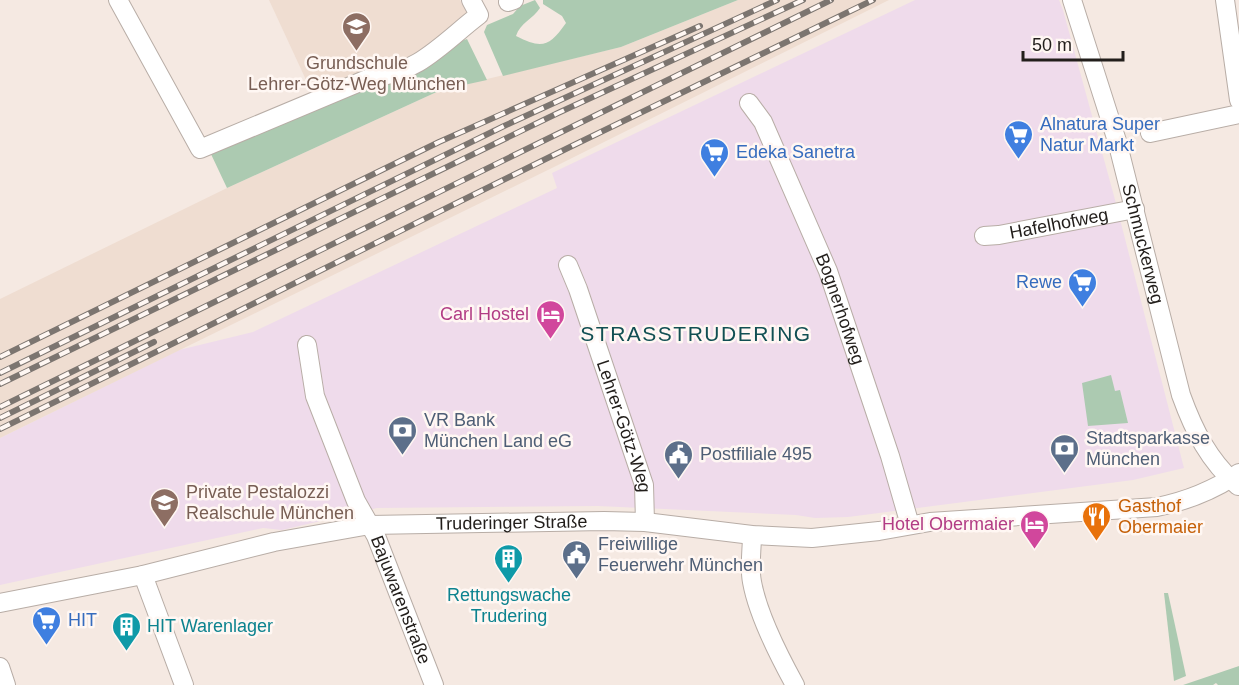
<svg xmlns="http://www.w3.org/2000/svg" width="1239" height="685" font-family="Arial,sans-serif">
	<rect width="100%" height="100%" fill="#f5e9e2"/>
	<polygon fill="#efdbeb" points="915,0 1059,0 1063,10 1114,196 1184,468 1133,480 848,517 815,518 796,515 598,506 377,508 282,530 263,528 0,585 0,438 179,350 253,332 557,188 552,173"/>
	<g fill="#efddd1">
		<polygon points="269,0 460,0 468,16 410,59 313,95"/>
		<polygon points="738,0 889,0 554,167 0,438 0,299 227,188 441,90 621,47"/>
	</g>
	<g fill="#accab1">
		<path d="M535,0l5,8c-7,11 -20,15 -24,28 26,13 33,11 50,-13l-4,-7 -19,-12v-4h195l-117,47 -118,29 -19,-44 3,-7 26,-11 7,-8z"/>
		<polygon points="467,39 487,80 441,90 227,188 210,152 374,82 376,86 404,77 447,46"/>
		<polygon points="1111,375 1115,391 1120,390 1128,423 1088,426 1082,383"/>
		<polygon points="1164,593 1168,593 1186,676 1174,681"/>
		<polygon points="1239,666 1239,685 1218,685 1216,683 1213,685 1183,685"/>
	</g>
	<g fill="none" stroke-linecap="round" stroke-linejoin="round">
		<defs>
			<g id="minor">
				<path d="M118,0l82,149 172,-72c44,-1 75,-38 107,-62l-8,-15"/>
				<path id="s1" d="M1072,0l45,141 64,254c13,36 28,66 57,91"/>
				<polyline points="1225,0 1239,100"/>
				<polyline points="508,2 514,0"/>
				<path id="s2" d="M749,103l14,19 65,149 62,185 20,69"/>
				<polyline points="1150,133 1239,114"/>
				<path id="s3" d="M984,236l15,-1 136,-26"/>
				<path id="s4" d="M568,265l10,24 66,196 1,37"/>
				<path id="s5" d="M307,345l8,51 41,105 20,35 58,149"/>
				<path d="M752,535c0,15 -3,32 0,47 6,33 27,74 43,103"/>
				<polyline points="143,575 184,685"/>
				<path id="s6" d="M0,603l143,-28 131,-33 96,-17 234,-4 41,1 107,13 60,3 67,-7 51,-9 227,-15c30,-6 57,-17 82,-34"/>
				<polyline points="0,667 6,685"/>
			</g>
		</defs>
		<use href="#minor" stroke="#b8ada6" stroke-width="20"/>
		<use href="#minor" stroke="#fff" stroke-width="18"/>
		<defs>
			<g id="rail">
				<polyline points="0,357 439,142 700,26"/>
				<polyline points="0,373 504,126 777,0"/>
				<polyline points="0,384 558,113 803,0"/>
				<polyline points="0,407 831,0"/>
				<polyline points="0,418 154,342"/>
				<polyline points="0,429 574,145 873,0"/>
			</g>
		</defs>
		<use href="#rail" stroke="#7c7570" stroke-width="6"/>
		<use href="#rail" stroke="#fff7f3" stroke-width="4" stroke-dasharray="11" stroke-linecap="butt"/>
	</g>
	<defs>
		<symbol id="school-pin" viewBox="-11 -11 22 30"><path d="M0 17L-7.5 6A9.5 9.5 0 1 1 7.5 6Z" fill="#8d6e63" stroke="#fff7f3"/><path d="M0-5L7-2L0 1L-7-2ZM-4 1L0 2.5L4 1V4Q0 6-4 4Z" fill="#fff"/></symbol>
		<symbol id="supermarket-pin" viewBox="-11 -11 22 30"><path d="M0 17L-7.5 6A9.5 9.5 0 1 1 7.5 6Z" fill="#3f7fe0" stroke="#fff7f3"/><path d="M-6-5.5h2.5l.6 2H6L4.5 2H-2.5L-4.4-4H-6ZM-1.5 3.2a1.3 1.3 0 1 0 .1 0ZM3 3.2a1.3 1.3 0 1 0 .1 0Z" fill="#fff"/></symbol>
		<symbol id="hotel-pin" viewBox="-11 -11 22 30"><path d="M0 17L-7.5 6A9.5 9.5 0 1 1 7.5 6Z" fill="#d1479c" stroke="#fff7f3"/><path d="M-6-4.5h1.5V1H6V5H4.5V3h-9V5H-6ZM-4 0a1.8 1.8 0 1 1 3.6 0ZM.5 0V-2.5h3Q6-2.5 6 0Z" fill="#fff"/></symbol>
		<symbol id="bank-pin" viewBox="-11 -11 22 30"><path d="M0 17L-7.5 6A9.5 9.5 0 1 1 7.5 6Z" fill="#5c6f8a" stroke="#fff7f3"/><path d="M-6-4H6V4H-6ZM0-2.3a2.3 2.3 0 1 0 0 4.6a2.3 2.3 0 1 0 0-4.6Z" fill="#fff"/></symbol>
		<symbol id="civic-pin" viewBox="-11 -11 22 30"><path d="M0 17L-7.5 6A9.5 9.5 0 1 1 7.5 6Z" fill="#5c6f8a" stroke="#fff7f3"/><path d="M-.6-6.5H3V-4.5H.6V-3L4-1V1h2V6H-6V1h2V-1L-.6-3ZM-1.2 2.5V6h2.4V2.5Z" fill="#fff"/></symbol>
		<symbol id="restaurant-pin" viewBox="-11 -11 22 30"><path d="M0 17L-7.5 6A9.5 9.5 0 1 1 7.5 6Z" fill="#e8710a" stroke="#fff7f3"/><path d="M-5-6h1v4h1v-4h1v4h1v-4h1v5L-1.5 .5V6h-2V.5L-5-1ZM5-6V6H3V1.5H1.5Q1.5-4 5-6Z" fill="#fff"/></symbol>
		<symbol id="building-pin" viewBox="-11 -11 22 30"><path d="M0 17L-7.5 6A9.5 9.5 0 1 1 7.5 6Z" fill="#0f9aa8" stroke="#fff7f3"/><path d="M-4-6H4V6H1V3H-1V6H-4ZM-2.5-4.3h1.7v1.8h-1.7ZM.8-4.3h1.7v1.8H.8ZM-2.5-1h1.7V.8h-1.7ZM.8-1h1.7V.8H.8Z" fill="#fff"/></symbol>
	</defs>
	<g fill-rule="evenodd">
		<use href="#school-pin" x="340" y="10" width="33" height="45"/>
		<use href="#supermarket-pin" x="1002" y="118" width="33" height="45"/>
		<use href="#supermarket-pin" x="698" y="136" width="33" height="45"/>
		<use href="#supermarket-pin" x="1066" y="266" width="33" height="45"/>
		<use href="#hotel-pin" x="534" y="298" width="33" height="45"/>
		<use href="#bank-pin" x="386" y="414" width="33" height="45"/>
		<use href="#bank-pin" x="1048" y="432" width="33" height="45"/>
		<use href="#civic-pin" x="662" y="438" width="33" height="45"/>
		<use href="#school-pin" x="148" y="486" width="33" height="45"/>
		<use href="#restaurant-pin" x="1080" y="500" width="33" height="45"/>
		<use href="#hotel-pin" x="1018" y="508" width="33" height="45"/>
		<use href="#civic-pin" x="560" y="538" width="33" height="45"/>
		<use href="#building-pin" x="492" y="542" width="33" height="45"/>
		<use href="#supermarket-pin" x="30" y="604" width="33" height="45"/>
		<use href="#building-pin" x="110" y="610" width="33" height="45"/>
	</g>
	<g text-anchor="middle" stroke-width="5" stroke-linejoin="round" paint-order="stroke">
		<g font-size="18" fill="#785e54" stroke="#fff7f3">
			<text x="357" y="69">Grundschule<tspan x="357" dy="21">Lehrer-Götz-Weg München</tspan></text>
			<text x="186" y="498" text-anchor="start">Private Pestalozzi<tspan x="186" dy="21">Realschule München</tspan></text>
		</g>
		<g font-size="18" fill="#366cbe" stroke="#fff7f3" text-anchor="start">
			<text x="1040" y="130">Alnatura Super<tspan x="1040" dy="21">Natur Markt</tspan></text>
			<text x="736" y="158">Edeka Sanetra</text>
			<text x="1062" y="288" text-anchor="end">Rewe</text>
			<text x="68" y="626">HIT</text>
		</g>
		<g font-size="18" fill="#221e1b" stroke="#fff7f3">
			<text dy="6" stroke="none"><textPath href="#s3" startOffset="76">Hafelhofweg</textPath></text>
			<text dy="6" stroke="none"><textPath href="#s1" startOffset="254">Schmuckerweg</textPath></text>
			<text dy="6" stroke="none"><textPath href="#s2" startOffset="226">Bognerhofweg</textPath></text>
			<text dy="6" stroke="none"><textPath href="#s4" startOffset="171">Lehrer-Götz-Weg</textPath></text>
			<text dy="6" stroke="none"><textPath href="#s6" startOffset="520">Truderinger Straße</textPath></text>
			<text dy="6" stroke="none"><textPath href="#s5" startOffset="273">Bajuwarenstraße</textPath></text>
		</g>
		<g font-size="18" fill="#b23c85" stroke="#fff7f3" text-anchor="end">
			<text x="529" y="320">Carl Hostel</text>
			<text x="1014" y="530">Hotel Obermaier</text>
		</g>
		<g font-size="18" fill="#4e5e75" stroke="#fff7f3" text-anchor="start">
			<text x="424" y="426">VR Bank<tspan x="424" dy="21">München Land eG</tspan></text>
			<text x="1086" y="444">Stadtsparkasse<tspan x="1086" dy="21">München</tspan></text>
			<text x="700" y="460">Postfiliale 495</text>
			<text x="598" y="550">Freiwillige<tspan x="598" dy="21">Feuerwehr München</tspan></text>
		</g>
		<g font-size="18" fill="#c56008" stroke="#fff7f3" text-anchor="start">
			<text x="1118" y="512">Gasthof<tspan x="1118" dy="21">Obermaier</tspan></text>
		</g>
		<g font-size="18" fill="#0d838f" stroke="#fff7f3">
			<text x="509" y="601">Rettungswache<tspan x="509" dy="21">Trudering</tspan></text>
			<text x="147" y="632" text-anchor="start">HIT Warenlager</text>
		</g>
		<g font-size="21" letter-spacing="1.5" fill="#114f53" stroke="#fff7f3">
			<text x="696" y="341">STRASSTRUDERING</text>
		</g>
	</g>
	<path d="M1023 51v9h100v-9" fill="none" stroke="#221e1b" stroke-width="3"/>
	<text x="1032" y="51" font-size="18" fill="#221e1b" stroke="#fff7f3" stroke-width="4.5" paint-order="stroke">50 m</text>
</svg>
